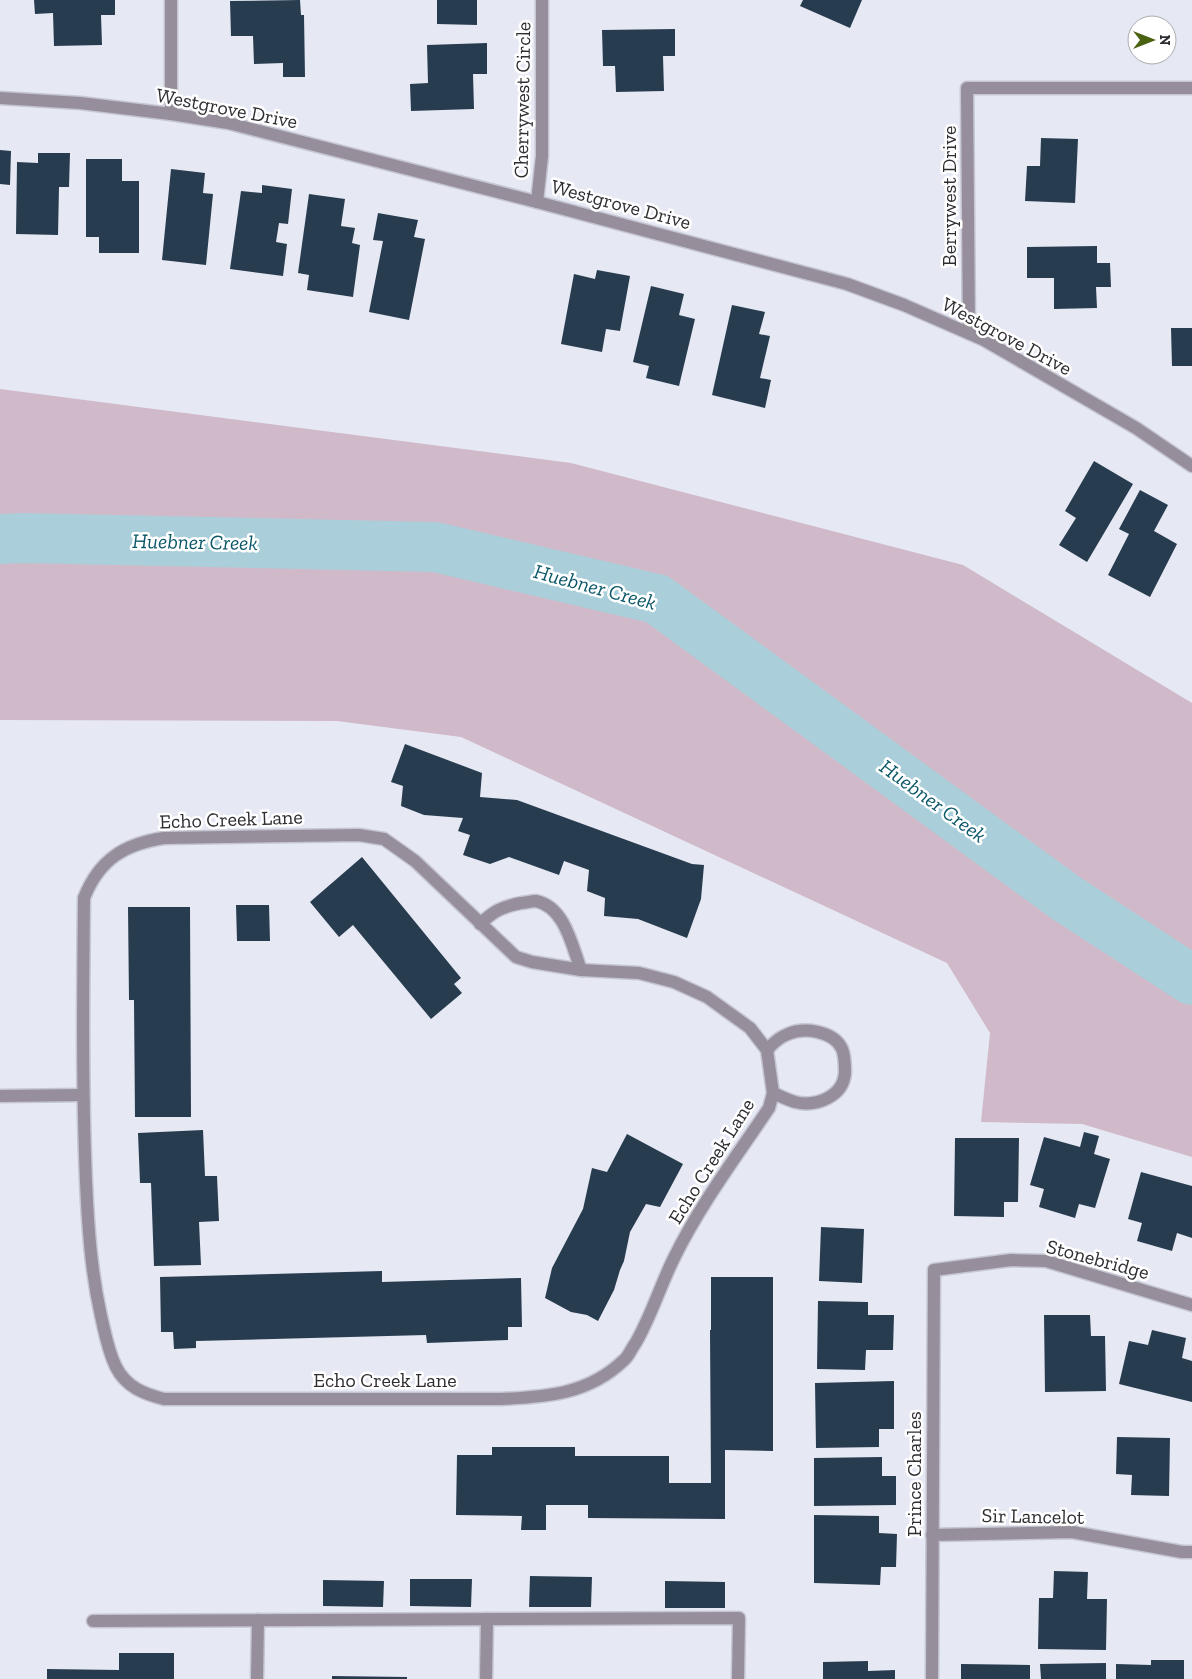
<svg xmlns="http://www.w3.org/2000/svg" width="1192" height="1679" font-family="'Zilla Slab',serif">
	<rect width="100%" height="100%" fill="#e6e8f4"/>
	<polygon fill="#d0b9c8" points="0,389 571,463 963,565 1192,703 1192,1157 1082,1124 981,1122 990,1033 947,963 461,737 337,721 0,720"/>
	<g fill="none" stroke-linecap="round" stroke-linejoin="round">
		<polyline stroke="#aacfda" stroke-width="50" points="0,539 22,538 435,547 657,599 1066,898 1192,980"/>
	</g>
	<g fill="#283c4f">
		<polygon points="34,0 115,0 115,15 101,15 102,45 54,46 53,13 35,14"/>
		<polygon points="300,0 301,15 304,15 305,77 283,77 283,63 254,64 253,36 231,36 230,1"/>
		<polygon points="437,0 477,0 477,25 437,24"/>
		<polygon points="803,0 862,0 850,28 800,6"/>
		<polygon points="675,29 675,56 663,56 664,91 616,92 615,66 603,66 602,30"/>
		<polygon points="487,43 487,74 473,74 474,109 411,111 410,84 428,83 427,45"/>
		<polygon points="1041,138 1078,139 1075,203 1025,201 1027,166 1040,166"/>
		<polygon points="0,150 11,151 10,185 0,184"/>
		<polygon points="38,153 70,153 69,187 59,187 58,235 16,234 17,162 38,163"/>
		<polygon points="86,159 122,159 122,181 139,181 139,253 99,253 99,237 86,237"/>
		<polygon points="171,169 205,173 203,193 213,194 206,265 162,260"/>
		<polygon points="262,185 292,189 288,224 279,223 276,242 287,244 283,276 230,269 241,191 262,193"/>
		<polygon points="309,194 345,199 341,226 355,228 352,243 360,245 353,297 307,290 309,275 298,273"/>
		<polygon points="378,213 418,220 414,237 425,239 409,320 369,312 383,241 373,240"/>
		<polygon points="1097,246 1097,263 1110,263 1111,287 1096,287 1097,308 1054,309 1054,278 1027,278 1027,247"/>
		<polygon points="597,270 630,276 620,331 606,329 602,352 561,344 574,274 595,279"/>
		<polygon points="651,286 684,294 679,315 695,319 679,386 646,378 649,366 633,362"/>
		<polygon points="732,305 765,312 759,334 770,336 760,378 771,380 765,408 712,395"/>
		<polygon points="1171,328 1192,328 1192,366 1172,366"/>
		<polygon points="1094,461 1133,484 1087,562 1059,545 1076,518 1065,511"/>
		<polygon points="1140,490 1168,505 1154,531 1177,544 1150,597 1108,575 1129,534 1119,529"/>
		<polygon points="405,744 482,773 480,797 517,800 692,864 704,865 701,899 687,938 638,919 604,916 605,898 587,891 589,870 564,861 559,875 509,857 490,864 463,855 470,835 458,831 463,818 424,815 401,806 403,786 391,782"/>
		<polygon points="362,857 461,978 454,984 462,993 431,1019 353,925 339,937 310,902"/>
		<polygon points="236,905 269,905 270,941 237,941"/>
		<polygon points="128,907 190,907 191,1117 135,1117 134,1000 129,1000"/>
		<polygon points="203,1130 205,1176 217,1176 219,1221 199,1222 201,1265 154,1266 151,1183 140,1183 138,1133"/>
		<polygon points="1084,1132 1099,1136 1094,1154 1110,1159 1095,1208 1079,1204 1075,1218 1039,1207 1044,1189 1030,1185 1044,1137 1080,1147"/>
		<polygon points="627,1134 683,1164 660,1207 646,1204 630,1232 624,1261 620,1270 614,1290 598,1321 587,1315 571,1312 545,1298 552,1268 583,1209 592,1168 607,1172"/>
		<polygon points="955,1138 1019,1138 1018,1202 1004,1202 1004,1217 954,1216"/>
		<polygon points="1141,1172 1192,1186 1192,1238 1177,1233 1172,1251 1137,1241 1142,1223 1128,1219"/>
		<polygon points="821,1227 864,1229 862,1283 819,1281"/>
		<polygon points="382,1271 382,1282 521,1278 522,1327 508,1327 508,1340 427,1343 426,1335 196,1341 196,1348 174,1349 173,1332 161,1332 160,1277"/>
		<polygon points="711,1277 773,1277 773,1451 725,1450 725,1519 588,1518 588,1505 546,1505 546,1530 521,1530 522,1516 456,1515 457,1455 492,1455 492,1447 575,1447 575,1456 669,1456 669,1483 711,1483 710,1330 711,1330"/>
		<polygon points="818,1301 868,1302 868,1315 894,1315 893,1350 866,1350 865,1370 817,1369"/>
		<polygon points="1044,1315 1090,1315 1091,1336 1105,1336 1106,1391 1045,1392"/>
		<polygon points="1152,1330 1186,1338 1182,1358 1192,1361 1192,1402 1119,1384 1129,1341 1148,1345"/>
		<polygon points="894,1381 894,1429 879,1429 879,1447 816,1448 815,1383"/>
		<polygon points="1117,1437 1170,1438 1169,1496 1131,1495 1132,1475 1116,1474"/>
		<polygon points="882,1457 882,1476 896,1476 896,1505 814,1506 814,1458"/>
		<polygon points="814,1515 879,1516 879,1533 897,1534 896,1567 881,1567 880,1585 814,1583"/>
		<polygon points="1054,1571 1088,1572 1087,1599 1107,1599 1106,1650 1038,1649 1039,1598 1053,1598"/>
		<polygon points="530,1576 592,1577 591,1607 529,1607"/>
		<polygon points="410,1579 472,1579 471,1607 410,1606"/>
		<polygon points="323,1580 384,1581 383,1607 323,1606"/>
		<polygon points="665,1581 725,1582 725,1608 665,1608"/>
		<polygon points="119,1653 174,1653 174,1679 47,1679 47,1669 119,1670"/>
		<polygon points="1151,1660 1184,1660 1184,1679 1116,1679 1116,1664 1151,1665"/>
		<polygon points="868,1661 868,1671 895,1670 895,1679 823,1679 823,1662"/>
		<polygon points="1106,1663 1106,1679 1041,1679 1040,1664"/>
		<polygon points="961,1664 1030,1665 1030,1679 961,1679"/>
		<polygon points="332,1676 407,1677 407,1679 332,1679"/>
	</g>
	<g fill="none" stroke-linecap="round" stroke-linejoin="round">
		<defs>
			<g id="minor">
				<polyline points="171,0 171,114"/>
				<polyline points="0,98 80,103 171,114 228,123 537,202 847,284 904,305 984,340 1136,428 1192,466"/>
				<polyline points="537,202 542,156 542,0"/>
				<polyline points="969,333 967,88 1192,88"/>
				<path d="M359,835l25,4 31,22 101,96 16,5 49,8 58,3 35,9 33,15 43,31 17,22 6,43 -4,15c-33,49 -69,97 -95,150 -14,28 -23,59 -39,86 -4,5 -6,12 -11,16 -35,34 -77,37 -123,39h-337c-20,-5 -38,-12 -48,-32 -8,-16 -11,-34 -15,-51 -10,-45 -13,-89 -15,-135 -4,-94 -3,-188 -2,-283 15,-38 40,-54 80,-60z"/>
				<path d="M480,924c14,-13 21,-17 41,-21 4,0 10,-2 15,-2 29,6 36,45 45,69"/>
				<path d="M767,1050c6,-7 13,-13 21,-16 16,-7 44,-3 53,13 4,6 4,19 4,26 -2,24 -29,34 -50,29 -7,-2 -15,-6 -22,-9"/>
				<polyline points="0,1096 83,1095"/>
				<polyline points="932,1535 1072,1532 1182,1552 1192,1552"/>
				<polyline points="93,1621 739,1618 738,1679"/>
				<polyline points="257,1679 258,1620"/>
				<polyline points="486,1679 487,1619"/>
				<polyline points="932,1679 934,1270 1011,1260 1046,1261 1192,1305"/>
			</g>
		</defs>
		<use href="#minor" stroke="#c5c6d1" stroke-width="15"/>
		<use href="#minor" stroke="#968f9b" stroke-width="12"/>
	</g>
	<g text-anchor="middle" stroke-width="5" stroke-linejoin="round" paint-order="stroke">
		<g font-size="20" fill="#2d2d32" stroke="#fff">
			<text transform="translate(522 100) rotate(-89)" y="7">Cherrywest Circle</text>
			<text transform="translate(227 108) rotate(11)" y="7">Westgrove Drive</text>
			<text transform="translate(949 196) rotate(-90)" y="7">Berrywest Drive</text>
			<text transform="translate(621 204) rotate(15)" y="7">Westgrove Drive</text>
			<text transform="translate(1007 336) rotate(28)" y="7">Westgrove Drive</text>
			<text transform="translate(231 819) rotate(-2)" y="7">Echo Creek Lane</text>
			<text transform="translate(711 1161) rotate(-58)" y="7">Echo Creek Lane</text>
			<text transform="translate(1098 1259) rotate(15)" y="7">Stonebridge</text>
			<text x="385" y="1387">Echo Creek Lane</text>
			<text transform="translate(914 1474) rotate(-90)" y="7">Prince Charles</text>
			<text transform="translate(1033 1516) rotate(1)" y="7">Sir Lancelot</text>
		</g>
		<g font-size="21" font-style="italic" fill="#0c5869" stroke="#fff">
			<text transform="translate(195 542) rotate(1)" y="7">Huebner Creek</text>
			<text transform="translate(595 587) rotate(15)" y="7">Huebner Creek</text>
			<text transform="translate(933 801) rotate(36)" y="7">Huebner Creek</text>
		</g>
	</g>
	<g transform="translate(1152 40) rotate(90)"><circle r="24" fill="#ffffff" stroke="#ababad"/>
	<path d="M0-4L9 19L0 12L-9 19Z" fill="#496211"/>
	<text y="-8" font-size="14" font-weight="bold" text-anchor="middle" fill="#2d2d32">N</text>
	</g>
</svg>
